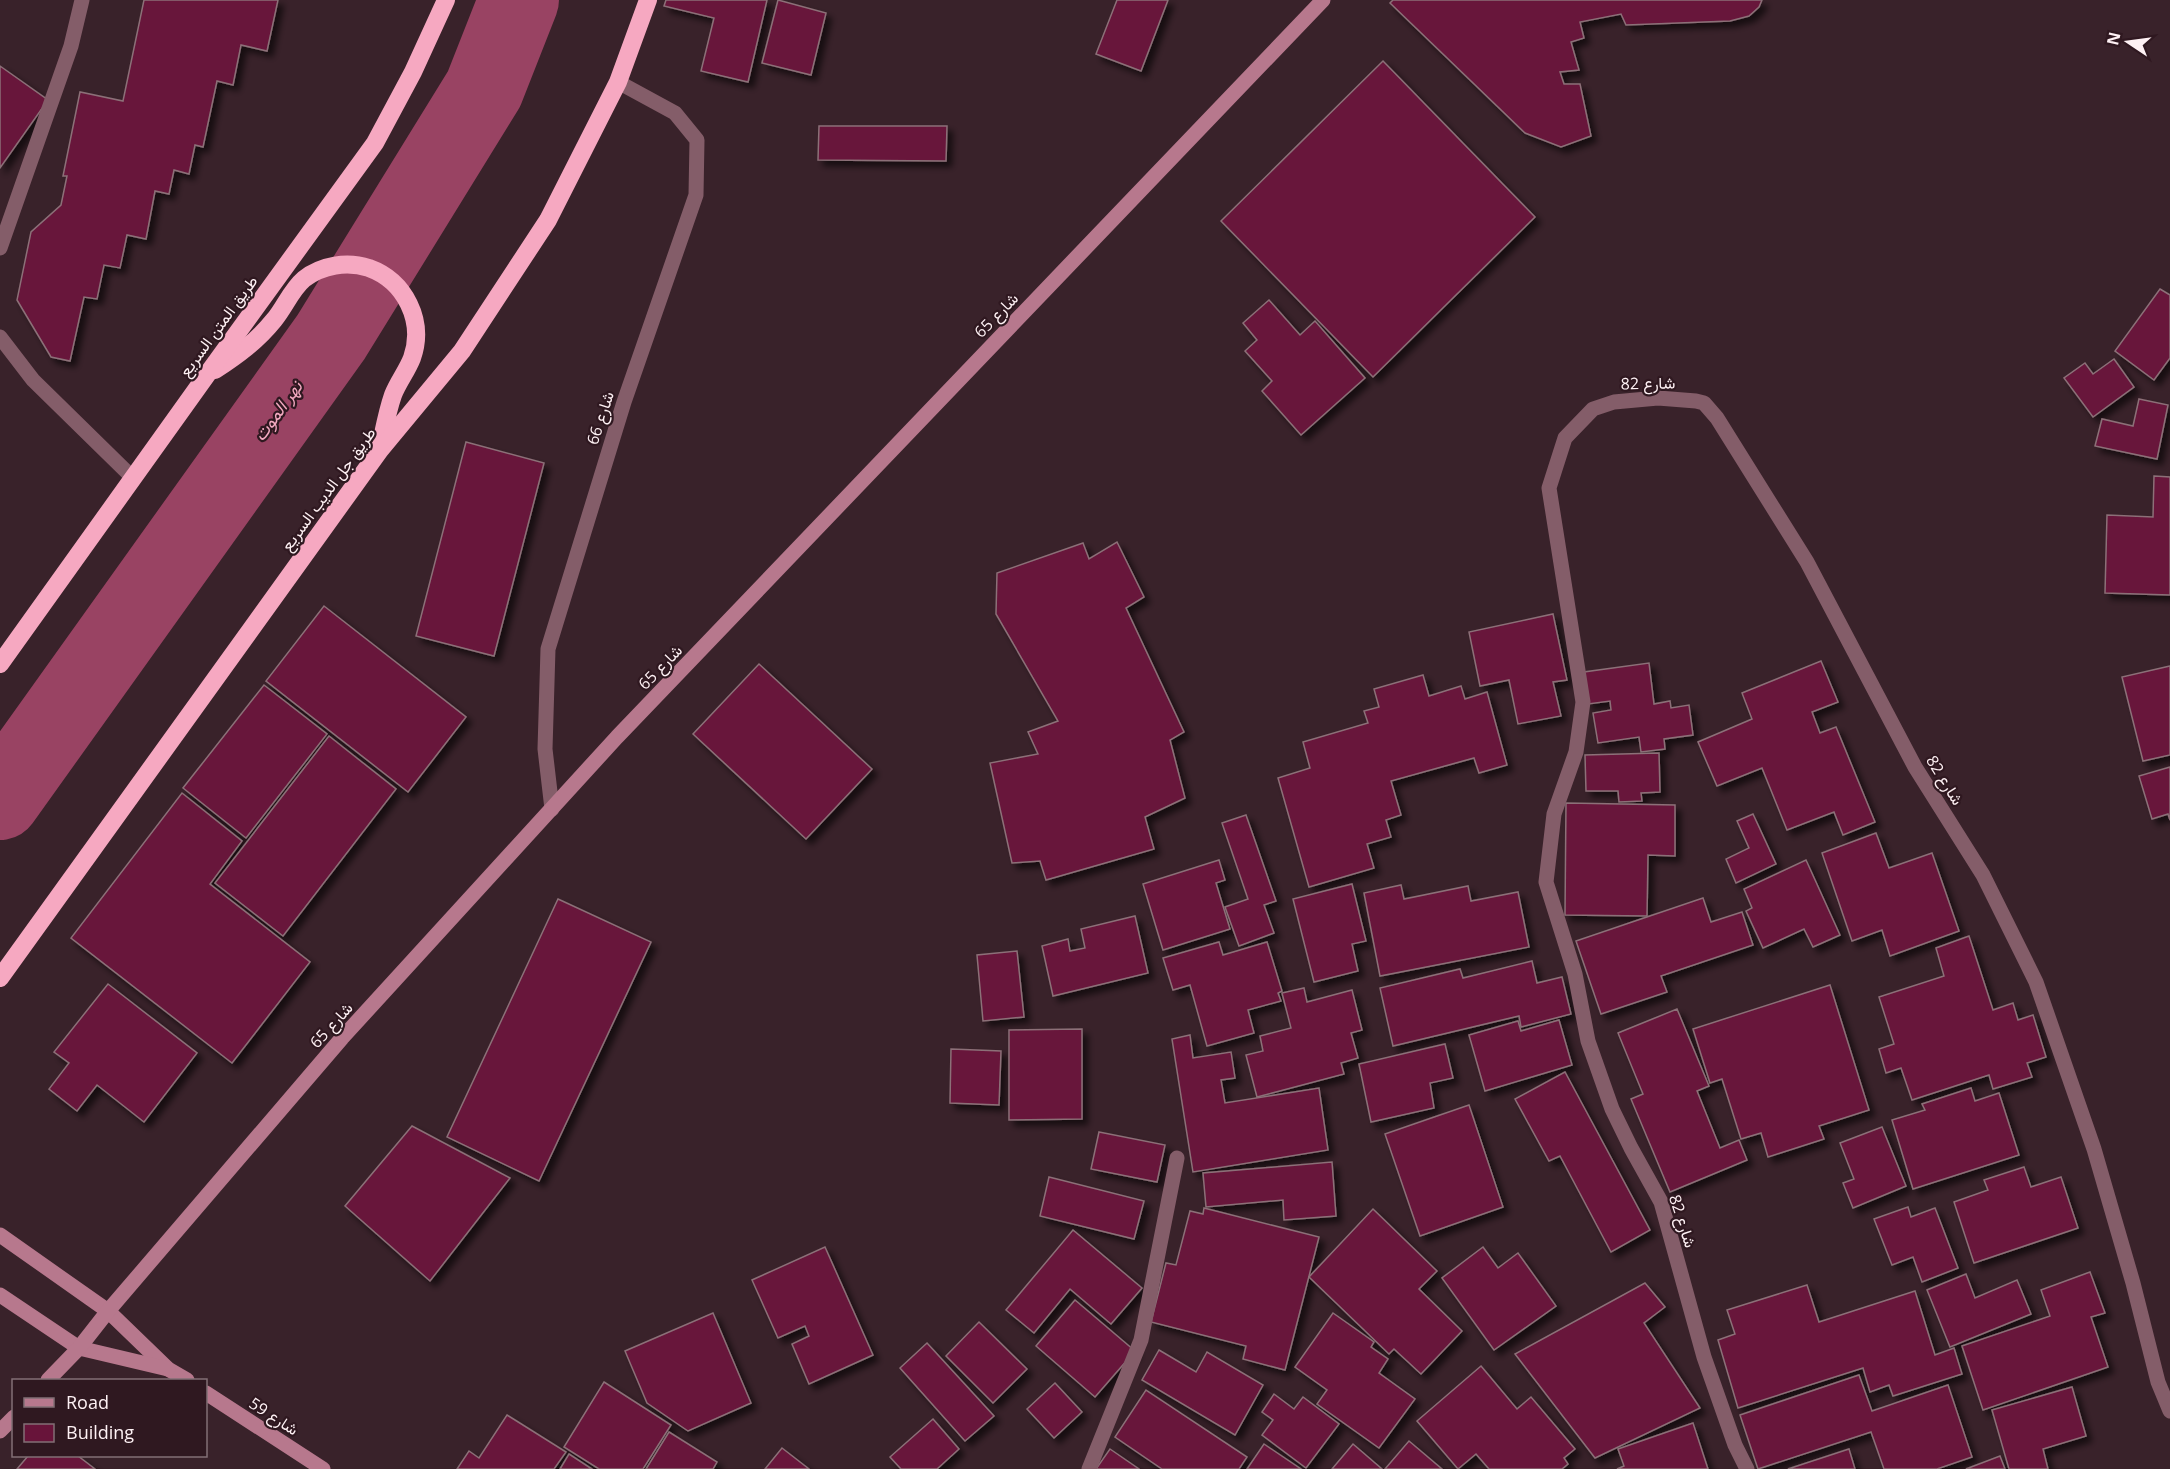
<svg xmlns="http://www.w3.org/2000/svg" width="2170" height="1469" font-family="'Open Sans',Vazirmatn,sans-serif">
	<defs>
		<filter id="shadow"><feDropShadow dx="5.5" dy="5.5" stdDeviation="3" flood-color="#0009"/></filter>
	</defs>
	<rect width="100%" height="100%" fill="#39222a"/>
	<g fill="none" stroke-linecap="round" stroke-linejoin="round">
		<polyline stroke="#994363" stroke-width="80" points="0,800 331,337 484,89 519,0"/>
	</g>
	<g fill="#68143a" stroke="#8c7078" stroke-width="1.5" filter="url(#shadow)">
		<polygon points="144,0 278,0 267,51 241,45 233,85 217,81 203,147 195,145 189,174 174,170 169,194 155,191 146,239 127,235 120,268 104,265 97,299 84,297 70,361 51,357 17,300 31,232 61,205 67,176 63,176 80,92 123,101"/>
		<polygon points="666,0 767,0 748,82 701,71 714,18 664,6"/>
		<polygon points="778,0 826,13 811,75 762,63"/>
		<polygon points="1117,0 1168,0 1141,71 1096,54"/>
		<polygon points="1393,0 1762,0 1759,7 1749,16 1730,21 1626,25 1621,14 1580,22 1584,38 1571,42 1579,70 1560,72 1564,84 1580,84 1591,136 1561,147 1525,133 1390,3"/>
		<polygon points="1383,61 1535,217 1373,377 1221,221"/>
		<polygon points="0,66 48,100 0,168"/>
		<polygon points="819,126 947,126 946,161 818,160"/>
		<polygon points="2160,289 2170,295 2170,358 2154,380 2115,351"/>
		<polygon points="1269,300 1300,335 1315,321 1365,378 1301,435 1262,391 1272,381 1245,351 1257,340 1243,323"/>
		<polygon points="2114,359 2134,387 2093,417 2064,378 2085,363 2093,374"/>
		<polygon points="2139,399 2168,405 2157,459 2095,446 2102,419 2133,426"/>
		<polygon points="466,442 544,463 494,656 416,636"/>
		<polygon points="2154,476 2170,477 2170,595 2105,593 2107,515 2153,517"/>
		<polygon points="1117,542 1144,597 1126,608 1184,732 1170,740 1185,798 1145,817 1154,849 1046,880 1040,861 1012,863 990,763 1038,754 1028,732 1058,721 996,614 997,573 1083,543 1089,559"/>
		<polygon points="324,606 466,717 408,792 266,681"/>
		<polygon points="1553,614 1567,680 1553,682 1561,716 1518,724 1509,680 1480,686 1469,632"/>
		<polygon points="1821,661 1838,702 1812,712 1820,733 1836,727 1875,822 1843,835 1834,812 1787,830 1762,768 1717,786 1698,742 1752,719 1742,693"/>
		<polygon points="1649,663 1654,704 1670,701 1671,708 1689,705 1693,735 1664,739 1665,749 1641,752 1639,737 1598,743 1593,713 1611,710 1610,701 1588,704 1584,672"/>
		<polygon points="759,664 872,769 806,839 693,734"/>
		<polygon points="2170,666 2170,755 2143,761 2122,677"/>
		<polygon points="1423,675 1429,696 1461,686 1465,699 1487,692 1507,765 1479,773 1474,758 1391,781 1401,815 1386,820 1391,837 1367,844 1374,868 1309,887 1278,778 1310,768 1303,742 1368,723 1364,711 1379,707 1374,689"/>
		<polygon points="264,685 327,734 246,838 183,788"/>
		<polygon points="329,736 396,789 283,936 215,883"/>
		<polygon points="1659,753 1660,792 1641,793 1642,801 1619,802 1618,791 1586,791 1585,755"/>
		<polygon points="2170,767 2170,820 2168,814 2152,819 2139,776"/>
		<polygon points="182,793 242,841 210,884 310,962 232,1063 71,938"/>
		<polygon points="1566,803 1675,805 1675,856 1648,855 1647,916 1565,915"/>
		<polygon points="1753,814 1776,864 1736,883 1726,859 1749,848 1737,821"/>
		<polygon points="1246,815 1276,901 1264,905 1274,933 1239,946 1225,907 1248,899 1222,823"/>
		<polygon points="1876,833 1889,868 1932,853 1959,931 1890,956 1882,930 1852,941 1822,853"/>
		<polygon points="1219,860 1225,880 1216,883 1230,929 1163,950 1143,884"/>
		<polygon points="1806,860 1840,935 1813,947 1804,929 1763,948 1746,911 1752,908 1744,889"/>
		<polygon points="1352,884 1366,941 1352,944 1358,971 1314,982 1293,899"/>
		<polygon points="1401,885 1404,899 1468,886 1471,901 1518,892 1529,947 1380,976 1364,893"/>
		<polygon points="1703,898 1711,922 1742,912 1753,945 1661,976 1667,992 1601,1014 1576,941"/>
		<polygon points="558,899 651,942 539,1181 447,1137"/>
		<polygon points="1135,916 1148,973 1053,996 1042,946 1068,939 1070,951 1085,948 1081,929"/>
		<polygon points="1969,936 1993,1010 2013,1003 2018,1020 2033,1015 2046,1057 2027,1063 2032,1077 1993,1089 1989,1075 1912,1100 1901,1068 1886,1073 1879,1049 1894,1044 1879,997 1944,976 1936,948"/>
		<polygon points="1219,942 1223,955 1267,942 1282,991 1278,993 1281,1001 1248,1010 1254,1033 1207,1046 1190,985 1173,990 1163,958"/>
		<polygon points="1017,951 1024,1017 983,1021 977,955"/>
		<polygon points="1532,961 1537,983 1562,977 1571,1014 1521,1027 1519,1016 1393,1046 1380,988 1460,969 1463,978"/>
		<polygon points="108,984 197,1053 144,1122 97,1085 77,1111 49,1089 69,1063 54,1052"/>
		<polygon points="1830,985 1869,1110 1819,1126 1824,1139 1768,1157 1761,1133 1741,1139 1722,1079 1710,1083 1693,1029"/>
		<polygon points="1304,988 1307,1002 1352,990 1362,1030 1351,1033 1358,1058 1341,1063 1344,1074 1257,1097 1246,1055 1263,1051 1260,1036 1291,1028 1282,993"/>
		<polygon points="1677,1009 1709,1086 1697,1091 1720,1148 1739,1140 1747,1160 1670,1192 1631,1099 1643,1094 1618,1033"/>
		<polygon points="1559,1020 1572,1065 1485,1091 1469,1035 1518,1021 1521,1031"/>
		<polygon points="1082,1029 1082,1119 1009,1120 1009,1030"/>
		<polygon points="1190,1035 1193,1058 1231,1052 1235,1078 1221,1080 1225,1103 1319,1088 1328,1150 1193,1172 1172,1039"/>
		<polygon points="1445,1044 1453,1078 1430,1083 1434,1108 1371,1122 1359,1064"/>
		<polygon points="951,1049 1001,1051 999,1105 950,1103"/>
		<polygon points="1565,1072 1650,1230 1611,1252 1560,1156 1549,1161 1515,1099"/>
		<polygon points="1971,1088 1975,1101 1999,1093 2019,1155 1913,1189 1892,1120 1925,1110 1922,1104"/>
		<polygon points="1469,1105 1503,1207 1420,1236 1385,1134"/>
		<polygon points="412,1126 510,1178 430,1281 345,1206"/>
		<polygon points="1882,1127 1906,1186 1853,1208 1843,1183 1854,1179 1840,1143"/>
		<polygon points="1099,1132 1165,1145 1157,1182 1091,1169"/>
		<polygon points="1332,1162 1336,1216 1284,1220 1283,1200 1206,1207 1203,1173"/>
		<polygon points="2024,1167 2031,1187 2061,1177 2078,1228 1974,1263 1954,1202 1988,1190 1984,1180"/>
		<polygon points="1049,1177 1144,1201 1134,1239 1040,1216"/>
		<polygon points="1908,1207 1911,1217 1935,1208 1958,1268 1922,1282 1913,1257 1892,1265 1874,1219"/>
		<polygon points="1204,1208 1319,1237 1285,1370 1243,1359 1246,1346 1151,1322 1166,1263 1176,1265 1190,1211 1203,1214"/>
		<polygon points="1373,1209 1437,1271 1419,1289 1462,1331 1421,1374 1394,1349 1389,1354 1309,1277"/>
		<polygon points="1073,1230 1142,1288 1111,1324 1070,1289 1034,1333 1006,1310"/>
		<polygon points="825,1247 873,1355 809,1384 792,1344 809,1336 805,1326 778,1338 752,1280"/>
		<polygon points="1483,1247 1498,1268 1518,1253 1556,1306 1494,1350 1442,1278"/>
		<polygon points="2090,1272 2105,1313 2091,1317 2108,1367 1983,1410 1962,1346 2050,1316 2041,1290"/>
		<polygon points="1966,1274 1975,1298 2017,1280 2031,1314 1950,1347 1927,1290"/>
		<polygon points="1645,1283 1665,1307 1644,1323 1700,1408 1595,1458 1515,1354"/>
		<polygon points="1807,1285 1819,1322 1915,1291 1935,1355 1954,1348 1962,1374 1893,1396 1889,1385 1870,1392 1863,1368 1738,1408 1718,1340 1735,1334 1727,1310"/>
		<polygon points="1075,1300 1135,1351 1095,1397 1036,1346"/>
		<polygon points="713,1313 751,1403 688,1431 647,1403 625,1351"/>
		<polygon points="1333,1313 1374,1342 1371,1347 1388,1359 1379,1373 1415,1399 1379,1448 1317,1404 1327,1390 1295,1367"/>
		<polygon points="979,1322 1027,1369 993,1403 946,1356"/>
		<polygon points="927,1343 994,1416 965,1441 900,1368"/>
		<polygon points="1159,1350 1196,1372 1207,1352 1263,1385 1235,1435 1142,1380"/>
		<polygon points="1481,1366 1517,1409 1531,1397 1575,1449 1564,1458 1568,1464 1562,1469 1489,1469 1476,1454 1458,1469 1417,1421"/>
		<polygon points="1859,1375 1872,1411 1948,1385 1972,1457 1937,1469 1884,1469 1871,1432 1758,1469 1740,1415"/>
		<polygon points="604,1382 671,1425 643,1469 599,1469 564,1447"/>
		<polygon points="1055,1383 1082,1412 1054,1438 1027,1409"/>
		<polygon points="2072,1387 2086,1436 2043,1449 2048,1469 2009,1469 1992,1410"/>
		<polygon points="1146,1390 1247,1457 1239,1469 1162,1469 1115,1437"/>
		<polygon points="1274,1394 1294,1409 1303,1397 1339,1424 1306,1468 1262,1435 1273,1420 1262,1412"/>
		<polygon points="507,1415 566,1452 554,1469 457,1469 469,1451 479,1458"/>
		<polygon points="933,1419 959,1449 937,1469 901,1469 890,1457"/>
		<polygon points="1693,1423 1708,1469 1617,1469 1624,1466 1618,1449"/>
		<polygon points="669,1432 717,1462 713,1469 646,1469"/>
		<polygon points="1409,1441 1442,1469 1385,1469"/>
		<polygon points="1264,1444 1301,1469 1247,1469"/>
		<polygon points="1353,1444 1382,1469 1332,1469"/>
		<polygon points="782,1448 809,1469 765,1469"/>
		<polygon points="1110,1449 1139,1469 1096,1469"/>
		<polygon points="1849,1449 1855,1469 1788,1469"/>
		<polygon points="569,1454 592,1469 560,1469"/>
		<polygon points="28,1456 78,1456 95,1469 17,1469"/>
		<polygon points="2000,1456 2005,1469 1966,1469"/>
	</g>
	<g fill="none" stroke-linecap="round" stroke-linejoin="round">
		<g stroke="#845d69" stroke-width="15">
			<polyline points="0,248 71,46 82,0"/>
			<polyline points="0,337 33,380 133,478"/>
		</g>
		<g stroke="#845d69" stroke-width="15">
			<polyline points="552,809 545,749 548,649 624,402 696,195 697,140 675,113 618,82"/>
			<polyline points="1089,1469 1141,1340 1177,1158"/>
			<polyline points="1747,1469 1735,1445 1704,1357 1661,1202 1631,1148 1612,1109 1588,1041 1575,974 1546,882 1554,814 1576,752 1583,702 1549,488 1565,438 1593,409 1614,402 1658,398 1696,401 1704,403 1717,418 1807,562 1915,767 1983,875 2036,982 2094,1149 2133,1283 2158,1382 2170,1411"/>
		</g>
		<g stroke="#b7788d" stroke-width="15">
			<polyline points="0,1235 108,1311 168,1369 187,1380"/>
			<polyline points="0,1295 79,1348 168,1369"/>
			<polyline points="48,1380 79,1348 108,1311 342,1038 617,737 1323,0"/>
			<polyline points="206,1393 323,1469"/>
			<polyline points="0,1431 14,1417"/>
		</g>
		<g stroke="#f6a8c1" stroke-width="18">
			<path d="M215,370c23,-15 42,-29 59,-50 11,-13 17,-30 30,-41 18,-14 43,-18 65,-11 36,13 56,53 43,90 -5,13 -14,24 -19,37 -6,17 -9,35 -13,53"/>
			<polyline points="0,664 206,376 375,143 413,72 446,0"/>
			<polyline points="0,978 380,450 462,351 548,220 618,82 648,0"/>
		</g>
	</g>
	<g text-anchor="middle" stroke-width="4.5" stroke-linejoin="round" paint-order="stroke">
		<g font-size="16" fill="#fef1f4" stroke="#2f1820">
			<text transform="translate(996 315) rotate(-46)" y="6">شارع 65</text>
			<text transform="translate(218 326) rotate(-54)" y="6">طريق المتن السريع</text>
			<text transform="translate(1648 383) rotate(-1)" y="6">شارع 82</text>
			<text transform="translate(600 418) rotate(-72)" y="6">شارع 66</text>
			<text transform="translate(328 489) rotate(-54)" y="6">طريق جل الديب السريع</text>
			<text transform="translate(660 667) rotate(-46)" y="6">شارع 65</text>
			<text transform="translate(1945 780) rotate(58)" y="6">شارع 82</text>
			<text transform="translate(331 1025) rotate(-48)" y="6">شارع 65</text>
			<text transform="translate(1683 1221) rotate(72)" y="6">شارع 82</text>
			<text transform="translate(274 1416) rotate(33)" y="6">شارع 59</text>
		</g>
		<g font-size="18" font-style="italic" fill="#f3aac1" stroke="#2f1820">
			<text transform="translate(278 411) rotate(-54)" y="6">نهر الموت</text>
		</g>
	</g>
	<rect x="12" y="1379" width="195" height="78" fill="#2f1820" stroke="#826f75" stroke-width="1.5"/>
	<rect x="24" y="1398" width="30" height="9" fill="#b7788d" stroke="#826f75" stroke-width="1.5"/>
	<text x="66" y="1409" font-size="18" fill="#fef1f4">Road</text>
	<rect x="24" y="1424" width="30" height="18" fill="#68143a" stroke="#826f75" stroke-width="1.5"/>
	<text x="66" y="1439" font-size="18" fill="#fef1f4">Building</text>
	<g transform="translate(2128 42) rotate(283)" stroke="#2f1820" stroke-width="4.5" paint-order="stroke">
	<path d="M0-4.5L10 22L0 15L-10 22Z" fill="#fef1f4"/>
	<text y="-9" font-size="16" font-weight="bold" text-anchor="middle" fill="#fef1f4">N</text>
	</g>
</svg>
